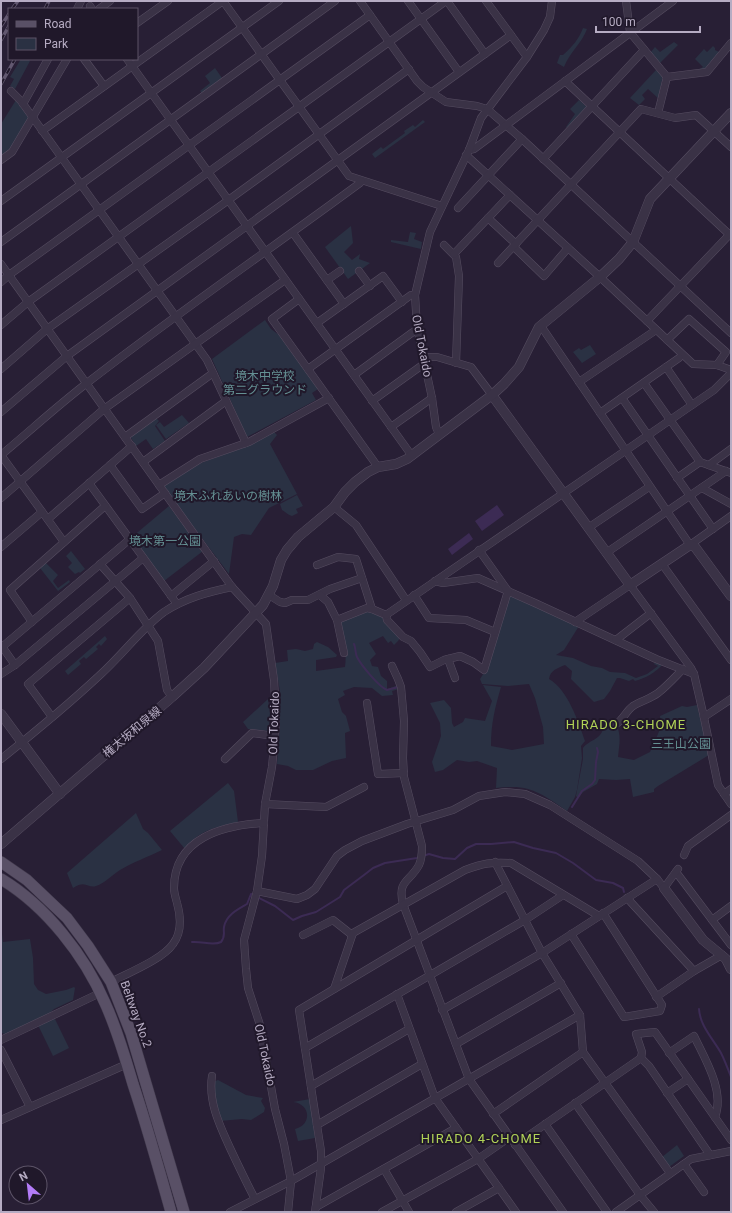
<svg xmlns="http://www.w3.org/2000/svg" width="732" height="1213" font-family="Roboto,'Noto Sans JP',sans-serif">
	<rect width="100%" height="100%" fill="#281f35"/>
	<g fill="#2a3143">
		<path d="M583,28l4,1c-5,14 -18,24 -23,38l-7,-4 3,-8h3c9,-8 16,-16 20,-27z"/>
		<polygon points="674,42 678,45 660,63 650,53 655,47 660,52"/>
		<polygon points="713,46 715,48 715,50 719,52 706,69 698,70 703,67 695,59 704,49 707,52"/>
		<polygon points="21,59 28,59 30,61 15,89 10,86 14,79 10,77"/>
		<polygon points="215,68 222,78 202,93 200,91 210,83 205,76"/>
		<polygon points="656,70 663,76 658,98 648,89 642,95 645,99 639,105 630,98"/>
		<polygon points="16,100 28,117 29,120 8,154 1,158 1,124"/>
		<polygon points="579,100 587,107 568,129 566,127 575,114 570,109"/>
		<polygon points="423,120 425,122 375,158 372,154 381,147 383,149 405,133 404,131 413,125 415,127"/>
		<polygon points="351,226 353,243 344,252 352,260 360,254 359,259 370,263 348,279 325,247"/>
		<polygon points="410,232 416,233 414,239 422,242 421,249 391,242 391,240 408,242"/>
		<polygon points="265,320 271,329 279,335 318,389 312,393 316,400 247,437 212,359"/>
		<polygon points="590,345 596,354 582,363 573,352 579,348 581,350"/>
		<polygon points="182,415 189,423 166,439 156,425 160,422 164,427"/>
		<polygon points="156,418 159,421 155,426 165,441 153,449 146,439 136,446 131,438 132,436"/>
		<polygon points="273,431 277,435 270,444 297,494 269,508 251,535 242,534 234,537 229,574 164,488 165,485 201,463 251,444"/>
		<path d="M297,495l6,11 -7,3 2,4 -6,3c-4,-1 -6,-4 -10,-6l-2,-6z"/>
		<polygon points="169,506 203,551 164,581 132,537"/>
		<polygon points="71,551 85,569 80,573 79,572 75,574 68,567 72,563 66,556"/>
		<polygon points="45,562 58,575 53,581 58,588 69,580 70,582 58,591 40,568"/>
		<path d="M510,595l69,31 -15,24 -8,5 17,3 18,8 11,2 8,4 15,1 11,5 11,-4 11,-8 -4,-2 2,-3 7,3c-8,9 -17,14 -28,17l-2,-2 -4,2 -9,-3h-3l-7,13 -6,8 -10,3 -23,-23 1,-8 -7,-6c-7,3 -15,5 -16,14 19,11 29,42 36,62l-4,5 1,12 -5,32 -2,7 -8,14c-12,-8 -25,-18 -39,-22 -10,-3 -22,-2 -32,-1l1,-20 -20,-7 -8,1 -12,-2 -14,10 -8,2 -3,-10 9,-26 -1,-13 -10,-20 14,-3 7,8 1,15 2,4 9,-5 2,-4 20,3 7,-20 -9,-16 18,2c-6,21 -10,36 -10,59l21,4 32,-6 -1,-17 -8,-29 -6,-14 -21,2 -26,-2 -2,-5 7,-11z"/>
		<path d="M367,612l13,2 20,24 -2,3 -4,4 -3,-4 -3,2 -5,-7 -14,7 7,11 -6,6 2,6 6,1 3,9 6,5v8l12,-4v4l-7,2 1,4 -11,1 -10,-8 -18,-1 -11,4 2,4 -7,4 4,13 4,4 4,15 -5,2 1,25 -14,3 -19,9h-17l-8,-4 -11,-2 3,-39v-34l-5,-28 13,-2 -1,-11 9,-1 9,2 8,-2 1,-5 3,-2 11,5 9,8 -1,2 -20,3v11l29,-4c2,-15 -1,-28 -6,-43l3,-3z"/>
		<polygon points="105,636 107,639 101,646 99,644 96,647 98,649 86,659 84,657 79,661 81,664 68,675 65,671"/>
		<polygon points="268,699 270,714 269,731 248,729 243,722"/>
		<path d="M697,705l12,50 -51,31 -4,3v3l-21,5 -3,-18 -14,1 -17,-1 -2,5 -14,8 -5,6 -2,-2 7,-37v-11c6,-8 17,-8 20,-19l5,-3 8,-2c6,12 3,21 2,33l16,3 16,-8 11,-25 -1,-11 22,-10 5,1z"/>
		<path d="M228,783l6,8 4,31c-22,5 -39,8 -53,27l-15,-18z"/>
		<path d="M136,813l7,16 5,4 14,17c-14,7 -29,12 -42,20 -8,5 -15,13 -24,16 -8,3 -10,-7 -23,2l-6,-15z"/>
		<polygon points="1,934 2,934 3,942 30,939 33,958 34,984 38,990 46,994 66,990 74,987 75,988 73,1000 54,1009 49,1014 7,1035 2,1033 1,1032"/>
		<polygon points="54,1017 69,1048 53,1056 38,1025"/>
		<polygon points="218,1080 246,1095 263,1098 261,1101 265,1108 264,1112 251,1120 242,1119 220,1121 215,1107 213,1082"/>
		<path d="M310,1099l5,39 -17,3 -3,-12c17,-4 16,-25 -2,-27z"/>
		<polygon points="677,1145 684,1156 669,1167 662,1157"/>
	</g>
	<g fill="#3c2b54">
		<polygon points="497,505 504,515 482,531 475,521"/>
		<polygon points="469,533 473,539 452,555 448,549"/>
	</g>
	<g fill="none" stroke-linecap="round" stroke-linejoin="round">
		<g stroke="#3c2b54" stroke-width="2">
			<path d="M354,644c2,4 1,9 3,13 4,8 22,30 30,33l11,-3"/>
			<polyline points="572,807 582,791 592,784 595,780 596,762 598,752 597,748"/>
			<path d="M192,942c10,-1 21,4 29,0 5,-6 2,-9 3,-15 2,-12 14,-18 23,-23l4,-10 24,12 18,14 9,-4 14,-4 24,-15 4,-7 20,-15 9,-7 12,-5 32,-5 12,-4 14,4 12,1 12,-11 9,-4h15l23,-2 19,6 23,5 17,10 23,17 17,3 10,5 1,4"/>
			<path d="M699,1009c1,17 14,30 22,44 4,8 7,16 10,24"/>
		</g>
		<defs>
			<g id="minor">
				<polyline points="223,1 349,176 442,206"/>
				<polyline points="360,1 417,81 423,87 446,102 477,106 487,109 522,139 731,333"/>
				<polyline points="408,1 459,72"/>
				<polyline points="447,1 485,54"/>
				<polyline points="486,1 527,57"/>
				<polyline points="626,1 630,32 633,36 667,77 707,72 731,43"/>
				<polyline points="90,6 92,9"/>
				<polyline points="77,9 81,1"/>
				<polyline points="99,9 110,1"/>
				<polyline points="137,23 168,1"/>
				<polyline points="84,59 104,86"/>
				<polyline points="127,59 412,456"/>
				<polyline points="565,81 731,236"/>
				<polyline points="11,91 21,101 207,360 246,443"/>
				<polyline points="23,104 48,59"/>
				<polyline points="658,113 667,77"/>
				<polyline points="42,131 223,1"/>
				<polyline points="469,150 474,149 673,1"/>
				<polyline points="466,155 600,277 693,364 717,365 731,370"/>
				<polyline points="543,159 644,50"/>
				<polyline points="1,160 12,152 67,59"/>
				<polyline points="1,201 279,1"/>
				<polyline points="458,208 522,139"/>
				<polyline points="488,218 516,244"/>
				<polyline points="293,233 344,304"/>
				<polyline points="1,242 335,1"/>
				<polyline points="444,245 456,257 459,276 456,363"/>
				<polyline points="514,247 544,276 568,248"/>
				<polyline points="454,254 510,195"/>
				<polyline points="498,263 641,109 675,118 696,115 731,147"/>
				<polyline points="1,264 232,587 266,624 274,680 276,717 275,736 272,767 265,804 262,856 257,891 244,940 246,969 248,988 260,1025 275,1109 284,1144 291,1181 288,1212"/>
				<polyline points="359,271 370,286"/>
				<polyline points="327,280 340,271"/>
				<polyline points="1,282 9,275 370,15"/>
				<polyline points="299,299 272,319 378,467"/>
				<polyline points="647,321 731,233"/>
				<polyline points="317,323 383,276 402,302"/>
				<polyline points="1,325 28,302 446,1"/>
				<polyline points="541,326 690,545 731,516"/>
				<polyline points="667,340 689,319 726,352 717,365"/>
				<polyline points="424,357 437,357 471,367 492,395"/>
				<polyline points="666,367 692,405"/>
				<polyline points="1,369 47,329 223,204 409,69"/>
				<polyline points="308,369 411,295 415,295"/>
				<polyline points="354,375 413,332 417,330"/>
				<polyline points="579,382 656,330"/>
				<polyline points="644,383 700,462 731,473"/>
				<polyline points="622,398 713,529"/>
				<polyline points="372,401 421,366 425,364"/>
				<polyline points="1,412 67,356 511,35"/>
				<polyline points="600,413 679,358"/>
				<polyline points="391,427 432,398"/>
				<polyline points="439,434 436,427 432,398 417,328 415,295 430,232 469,150 481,118 527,57 544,30 550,17 552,1"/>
				<polyline points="125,437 213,373"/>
				<path d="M1,455c29,-24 56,-49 86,-72 89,-69 182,-133 273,-200l1,-2"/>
				<polyline points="1,455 64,542"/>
				<polyline points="143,462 226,401"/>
				<polyline points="110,465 142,509 165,493"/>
				<polyline points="709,465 731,449"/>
				<polyline points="677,478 700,462"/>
				<polyline points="89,483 177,604"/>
				<polyline points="159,485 200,459 249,442 329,398"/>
				<polyline points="702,488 731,504"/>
				<polyline points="1,498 104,409 285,280"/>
				<polyline points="334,507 356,525 406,600"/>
				<polyline points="48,519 132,446"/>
				<polyline points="588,528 649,487"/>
				<polyline points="1,547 42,512"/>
				<polyline points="606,553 726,471"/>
				<polyline points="100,564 130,598 158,641 167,690 172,697"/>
				<polyline points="662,564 731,660"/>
				<polyline points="317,565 338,557 356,559 372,609"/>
				<polyline points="435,581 443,583 478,578 535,603 656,659 694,674"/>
				<polyline points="269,595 280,602 285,603 292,600 308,600 330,589 362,578"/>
				<polyline points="320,595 328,602 337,620 367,608 372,609 386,615 387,620 403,637 411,641 420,652 430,667 444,660 460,656 473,662 484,670 508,591 479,550"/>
				<polyline points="414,595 429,618 466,620 495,632"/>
				<polyline points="171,596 214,561"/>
				<polyline points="386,615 692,405 714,390 731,373"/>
				<polyline points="337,620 344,653"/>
				<polyline points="32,622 10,590 105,506"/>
				<polyline points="575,622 630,585 691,668 694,674 703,713 718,785 731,804"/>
				<polyline points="616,640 651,613"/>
				<polyline points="1,645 15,665"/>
				<polyline points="2,647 130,539"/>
				<polyline points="448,659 455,678"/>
				<path d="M392,666l6,13 3,8 3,34 -1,37 1,19 18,69c0,6 0,13 -3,19 -9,17 -22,15 -16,39l66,175 94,133"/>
				<polyline points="1,674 15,665 143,558"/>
				<polyline points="367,703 378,774 404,773"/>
				<polyline points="52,717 28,684 130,598"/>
				<polyline points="704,717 731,699"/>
				<path d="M616,724c7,-4 10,-13 17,-18 8,-5 17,-7 25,-13 9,-7 17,-16 25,-24"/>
				<path d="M1,759c34,-27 68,-55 100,-85 21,-19 41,-46 63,-62 21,-14 44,-20 68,-25"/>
				<polyline points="225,759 252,733 275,736"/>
				<polyline points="724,794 731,789"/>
				<polyline points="265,804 326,807 364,787"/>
				<polyline points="684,855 688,846 731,815"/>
				<polyline points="495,862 542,953 580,1015 583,1052 670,1173"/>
				<polyline points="676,872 731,945"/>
				<polyline points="257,891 297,899 307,895 315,889 337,856 345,850 362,841 407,824 453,810 479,796 505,792 525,794 550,805 638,861 657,879 664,888 678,869"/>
				<polyline points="627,898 694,971"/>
				<polyline points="712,920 731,906"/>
				<polyline points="571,934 624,1017 660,1011 662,1005 603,913"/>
				<polyline points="303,935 333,920 352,935"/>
				<path d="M111,982c17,-9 52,-23 62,-38 9,-12 8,-27 4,-41 -1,-4 -3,-10 -3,-15 0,-50 49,-63 90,-65"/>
				<path d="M334,989l19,-56 112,-63c19,-7 26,-8 46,-7l88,53"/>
				<polyline points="397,994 435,1098 516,1212"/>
				<polyline points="656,997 694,971 722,955"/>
				<polyline points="442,1010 542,953 657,879"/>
				<polyline points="1,1040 100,993"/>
				<polyline points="456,1044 561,983"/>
				<polyline points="305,1048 525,920 563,895"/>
				<polyline points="1,1050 30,1107"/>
				<path d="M669,1053l25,-17c11,23 31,55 21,81"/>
				<polyline points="641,1058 649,1066 710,1155"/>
				<path d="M212,1076c-4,26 8,50 18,72 8,17 16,34 25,51"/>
				<polyline points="311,1086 409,1029"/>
				<polyline points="667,1093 688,1079"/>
				<polyline points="575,1103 640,1195 654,1212"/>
				<polyline points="493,1114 583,1052"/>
				<polyline points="1,1120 127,1064"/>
				<polyline points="545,1124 607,1212"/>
				<polyline points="317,1125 422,1064"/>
				<polyline points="515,1145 641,1058 642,1052 636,1034 655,1032 731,1140"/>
				<polyline points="684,1164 704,1192"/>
				<polyline points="384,1169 409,1212"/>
				<polyline points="316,1207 456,1128"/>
				<polyline points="230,1212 291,1181 580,1015"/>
				<polyline points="315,1212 321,1168 321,1151 299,1010 507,886"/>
				<polyline points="382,1212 478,1159 510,1137"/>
				<polyline points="456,1212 499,1188"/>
				<polyline points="616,1212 691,1159 731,1151"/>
			</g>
			<g id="tertiary">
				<polyline points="492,395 630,585 690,545 695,547 731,596"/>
				<polyline points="1,714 60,794"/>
				<polyline points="1,844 172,697 204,668 263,605 273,586 281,560 287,550 298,537 334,507 345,492 355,482 368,472 378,467 396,464 407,459 492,395 504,384 519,367 539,327 600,277 619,259 633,242 650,199 731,113"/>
				<polyline points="664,888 703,940 726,959 731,969"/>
			</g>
			<g id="primary">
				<polyline points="1,862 27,880 67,918 88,946 111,982 131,1033 184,1212"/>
				<path d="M1,879c45,27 84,77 104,124 12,26 20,54 28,81 14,42 26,85 38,128"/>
			</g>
		</defs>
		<use href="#minor" stroke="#564d61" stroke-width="8"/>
		<use href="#tertiary" stroke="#564d61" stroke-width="10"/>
		<use href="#primary" stroke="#41394c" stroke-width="12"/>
		<use href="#minor" stroke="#3a3246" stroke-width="7"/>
		<use href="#tertiary" stroke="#3a3246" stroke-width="9"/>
		<use href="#primary" stroke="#595066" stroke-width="11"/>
		<defs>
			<g id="rail">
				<polyline points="12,9 18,1"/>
				<polyline points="45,9 49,1"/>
				<polyline points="1,26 9,14"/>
				<polyline points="1,40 9,26"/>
				<polyline points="1,84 15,59"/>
			</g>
		</defs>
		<use href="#rail" stroke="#625870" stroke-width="3.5"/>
		<use href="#rail" stroke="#20182a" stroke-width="2" stroke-dasharray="6" stroke-linecap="butt"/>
	</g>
	<g text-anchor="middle" stroke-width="4" stroke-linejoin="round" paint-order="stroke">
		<g font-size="12" fill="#b6acc3" stroke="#20182a">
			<text transform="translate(422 346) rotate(79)" y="4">Old Tokaido</text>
			<text transform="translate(274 723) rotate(-88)" y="4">Old Tokaido</text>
			<text transform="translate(132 732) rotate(-40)" y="4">権太坂和泉線</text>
			<text transform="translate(136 1014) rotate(70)" y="4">Beltway No.2</text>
			<text transform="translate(265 1055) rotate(78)" y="4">Old Tokaido</text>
		</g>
		<g font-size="12" fill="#649093" stroke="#20182a">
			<text x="265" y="380">境木中学校<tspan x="265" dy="14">第二グラウンド</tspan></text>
			<text x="228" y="500">境木ふれあいの樹林</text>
			<text x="165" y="545">境木第一公園</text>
			<text x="681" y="748">三王山公園</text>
		</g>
		<g font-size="13" letter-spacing="1" fill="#b1d357" stroke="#20182a">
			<text x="626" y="729">HIRADO 3-CHOME</text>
			<text x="481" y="1143">HIRADO 4-CHOME</text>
		</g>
	</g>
	<rect width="732" height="1213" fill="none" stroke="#b6acc3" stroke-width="4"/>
	<rect x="8" y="8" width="130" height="52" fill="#20182a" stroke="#5c5367"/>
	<rect x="16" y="21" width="20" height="6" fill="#595066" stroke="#5c5367"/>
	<text x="44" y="28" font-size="12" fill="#b6acc3">Road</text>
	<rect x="16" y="38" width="20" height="12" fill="#2a3143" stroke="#5c5367"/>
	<text x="44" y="48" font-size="12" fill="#b6acc3">Park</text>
	<g transform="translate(28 1185) rotate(332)"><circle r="19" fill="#20182a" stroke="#5c5367"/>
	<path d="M0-3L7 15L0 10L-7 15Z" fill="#b47cf8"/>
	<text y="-6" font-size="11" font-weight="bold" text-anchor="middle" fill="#b6acc3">N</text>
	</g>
	<path d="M596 26v6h104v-6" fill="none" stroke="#b6acc3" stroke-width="2"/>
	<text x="602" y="26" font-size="12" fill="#b6acc3" stroke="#20182a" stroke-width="3" paint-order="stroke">100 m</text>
</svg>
